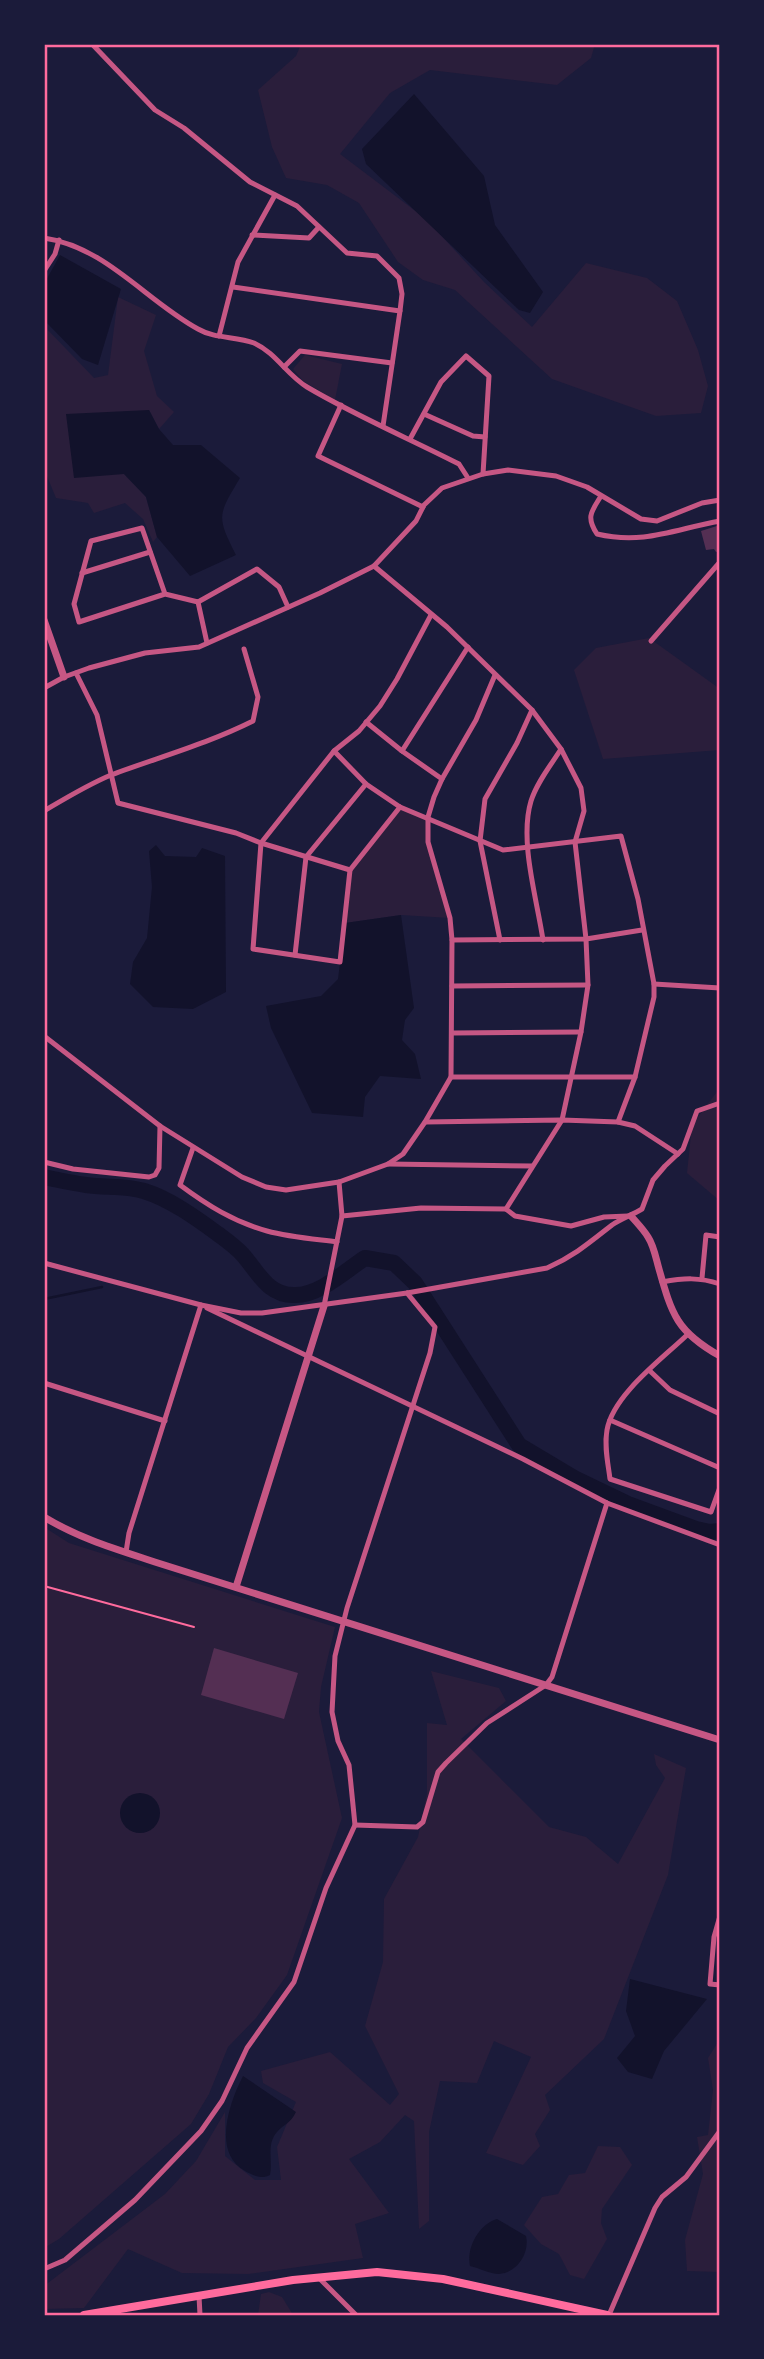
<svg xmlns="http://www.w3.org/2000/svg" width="764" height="2359" font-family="Mulish,sans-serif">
	<rect width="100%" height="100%" fill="#1b1b3a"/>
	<g fill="#2a1e3b">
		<polygon points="301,44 595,44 591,58 557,85 430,70 390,93 340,154 426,219 484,282 532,327 586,263 647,278 677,301 698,350 708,386 701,413 656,416 552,379 455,290 423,280 398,262 359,203 327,185 286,178 272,147 258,90 296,56"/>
		<polygon points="118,297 156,315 144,351 157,396 174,412 159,429 149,410 124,474 146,497 157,537 153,542 143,519 125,503 94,513 88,503 56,498 44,469 44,326 94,378 108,375"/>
		<polygon points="305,355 342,364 335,400 303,381 293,369"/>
		<polygon points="649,638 720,689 720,750 603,759 574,670 596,648"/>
		<polygon points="400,807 428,817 428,842 450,918 401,915 345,923 350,870"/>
		<polygon points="720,1088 720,1201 687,1173 692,1125"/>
		<polygon points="44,1527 69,1543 335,1627 321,1687 319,1712 342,1818 287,1975 256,2018 228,2047 209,2094 191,2124 59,2239 44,2248"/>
		<polygon points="431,1671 499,1688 506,1701 461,1739 549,1827 586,1837 618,1864 665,1778 656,1765 654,1754 686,1768 668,1875 604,2039 545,2095 550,2110 535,2134 540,2146 523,2165 486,2153 531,2057 494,2041 477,2083 440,2081 429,2132 429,2221 419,2229 414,2121 405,2115 380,2142 349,2159 389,2213 355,2224 363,2258 248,2274 182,2273 128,2249 84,2308 44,2309 44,2286 165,2194 196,2161 225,2112 225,2156 255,2180 281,2180 277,2147 296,2102 263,2083 261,2071 330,2052 390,2105 399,2094 365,2026 383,1962 384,1899 418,1837 427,1793 427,1723 447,1725"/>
		<polygon points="720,2039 720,2272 687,2271 685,2240 703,2174 697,2137 708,2135 713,2090 708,2058"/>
		<polygon points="598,2146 620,2147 632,2165 602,2209 601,2223 607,2239 584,2279 570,2275 559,2254 541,2244 524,2225 542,2197 558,2194 569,2175 585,2173"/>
		<polygon points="269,2292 282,2297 293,2315 258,2315 261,2294"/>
	</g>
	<g fill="#12122b">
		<polygon points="414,94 484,176 495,225 543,292 530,313 519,310 366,164 362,149"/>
		<polygon points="60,255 121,289 98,365 82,359 44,320 44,284"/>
		<path d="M149,410l10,19 14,16h28l39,33c-22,37 -24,38 -4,77l-46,21 -33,-39 -11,-40 -22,-23 -50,4 -8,-64z"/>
		<polygon points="156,845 165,856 196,857 202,848 225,856 226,992 193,1009 153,1007 130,984 133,962 147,938 152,887 149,851"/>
		<polygon points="401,915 414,1008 405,1020 402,1040 415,1054 421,1079 380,1076 365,1097 363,1117 312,1113 271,1028 266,1006 321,996 338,979 345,923"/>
		<circle cx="140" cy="1813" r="20"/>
		<polygon points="630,1979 707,1999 664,2051 652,2079 628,2072 617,2058 635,2036 626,2011"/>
		<path d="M243,2076l53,36c-6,12 -11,11 -19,20 -11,12 -4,29 -7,43 -9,5 -17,0 -25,-4 -33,-18 -16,-68 -2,-95z"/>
		<path d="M497,2219l29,17c4,17 -9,37 -27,38 -9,0 -20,-6 -29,-8 -4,-18 9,-42 27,-47z"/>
	</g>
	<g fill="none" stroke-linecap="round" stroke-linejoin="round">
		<polyline stroke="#12122b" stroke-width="2.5" points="44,1299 102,1287"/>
		<path stroke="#12122b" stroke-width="16" d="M44,1177c14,3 28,6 42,8 19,3 39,0 58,6 26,8 52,27 74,43 8,6 18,13 25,21 15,17 25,41 52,40 25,0 50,-24 70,-37l29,5 21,20 104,162 57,34 52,25 68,25 14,3 10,-1"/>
	</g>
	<g fill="#542f53">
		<polygon points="720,525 720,551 716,552 714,549 706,550 701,531"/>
		<polygon points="214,1648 298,1673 284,1719 201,1695"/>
	</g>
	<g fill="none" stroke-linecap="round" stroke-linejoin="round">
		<polyline stroke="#ff6b9d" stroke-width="2" points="44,1586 194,1627"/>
		<g stroke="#c65784" stroke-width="5">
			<polyline points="92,44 155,110 184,128 250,182 297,206 347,253 377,256 399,278 402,294 400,311 383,426"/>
			<polyline points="252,235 309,238 319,227"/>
			<path d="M44,238c62,9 101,62 154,91 17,10 38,7 56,14 22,10 33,32 53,44 49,29 101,51 152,77l9,14"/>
			<polyline points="44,271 55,254 59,240"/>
			<polyline points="233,287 400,311"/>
			<polyline points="219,336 238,262 275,195"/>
			<polyline points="284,367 300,351 392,363"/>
			<polyline points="341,405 318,456 423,507"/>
			<polyline points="424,414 473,436 485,437"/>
			<polyline points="410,439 441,382 466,356 489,376 483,474"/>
			<path d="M601,496c-10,16 -15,21 -4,38 47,11 78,-5 123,-13"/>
			<polyline points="82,573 150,552"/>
			<polyline points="165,594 142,528 91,541 74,604 79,622 165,594 198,602 257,569 279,587 288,607"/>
			<polyline points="198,602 207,643"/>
			<polyline points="651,641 720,562"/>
			<polyline points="76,673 97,715 118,803 236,833 261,843 350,870"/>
			<polyline points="44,688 64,677 89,668 145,653 199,647 320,593 374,566 416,521 424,505 442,488 483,474 508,470 556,476 587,487 641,519 657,521 702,503 720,500"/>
			<polyline points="366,722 402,751 442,779"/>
			<polyline points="334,751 366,784 400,807 503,850 621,836 638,899 654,984 654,997 635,1077 618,1122"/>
			<polyline points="402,751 468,647"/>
			<polyline points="400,807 350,870 340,962 253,949 261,843 334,751 359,731 380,706 397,679 431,615"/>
			<path d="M44,811c22,-13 43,-26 67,-36 48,-18 96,-31 142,-54l5,-24 -14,-48"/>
			<polyline points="452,940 586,939 642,930"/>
			<polyline points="500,940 480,841 485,799 517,743 532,710"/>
			<path d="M543,940c-6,-41 -24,-99 -12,-139 6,-19 20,-36 30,-52"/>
			<polyline points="295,955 306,857 366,784"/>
			<polyline points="654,984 720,988"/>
			<polyline points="452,986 588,985"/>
			<polyline points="453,1033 581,1032"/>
			<polyline points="44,1036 160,1126 242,1177 266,1187 286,1190 339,1182 388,1164 403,1154 425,1122 451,1077 452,940 450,918 428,842 428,817 434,797 442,779 476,720 495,675"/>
			<polyline points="451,1077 635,1077"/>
			<polyline points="425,1122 562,1120 618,1122 635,1126 678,1154"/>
			<path d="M193,1148l-13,37c27,20 54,37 87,46 22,6 47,8 70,11"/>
			<polyline points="44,1162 73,1169 149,1177 155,1175 159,1168 160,1126"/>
			<polyline points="388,1164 532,1166"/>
			<polyline points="506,1209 515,1216 571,1226 604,1217 628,1216"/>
			<polyline points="342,1216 421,1208 506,1209 562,1120 581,1032 588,985 586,939 575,842 584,811 581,788 561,749 532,710 447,627 374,566"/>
			<path d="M44,1263l157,42 40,8h21l145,-20 140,-25c27,-12 42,-25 65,-43 9,-6 20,-10 30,-16l11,-29 12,-14 18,-17 14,-38 23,-8"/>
			<polyline points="702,1278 706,1235 720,1237"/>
			<path d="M662,1282c22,-4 37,-5 58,2"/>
			<polyline points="324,1306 342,1216 339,1182"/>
			<polyline points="207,1308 523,1459 607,1503 720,1545"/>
			<path d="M687,1335c-25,24 -74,60 -80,95 -3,16 1,33 3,49l101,33 9,-25"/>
			<polyline points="650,1371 670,1390 720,1414"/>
			<polyline points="44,1383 165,1421"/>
			<polyline points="610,1420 720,1468"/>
			<polyline points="126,1552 129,1533 201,1305"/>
			<polyline points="355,1825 417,1827 423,1822 438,1772 446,1763 487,1723 546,1685 552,1677 607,1503"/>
			<polyline points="720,1916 714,1937 710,1984 720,1985"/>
			<polyline points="44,2269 65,2260 135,2200 201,2131 222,2101 247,2048 294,1982 326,1888 355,1825 349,1765 338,1741 332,1712 335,1656 347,1608 430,1353 435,1327 407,1293"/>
			<polyline points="319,2278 356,2315"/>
			<polyline points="199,2296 200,2315"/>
			<polyline points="609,2315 655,2208 662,2197 686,2177 720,2131"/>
		</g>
		<g stroke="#c65784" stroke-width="7">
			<polyline points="44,620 64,677"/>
			<path d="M631,1216c6,7 13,14 17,21 6,9 8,22 11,32 13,46 18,63 61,87"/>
			<path d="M44,1517c36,22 75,33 114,46l562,177"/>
			<polyline points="236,1587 324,1306"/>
		</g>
		<polyline stroke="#ff6b9d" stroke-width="8" points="84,2315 293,2280 377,2272 443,2279 607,2315"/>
	</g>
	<rect width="764" height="2359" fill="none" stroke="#1b1b3a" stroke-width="91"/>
	<rect x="46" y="46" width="672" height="2268" fill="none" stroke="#ff6b9d" stroke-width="2.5"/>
</svg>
